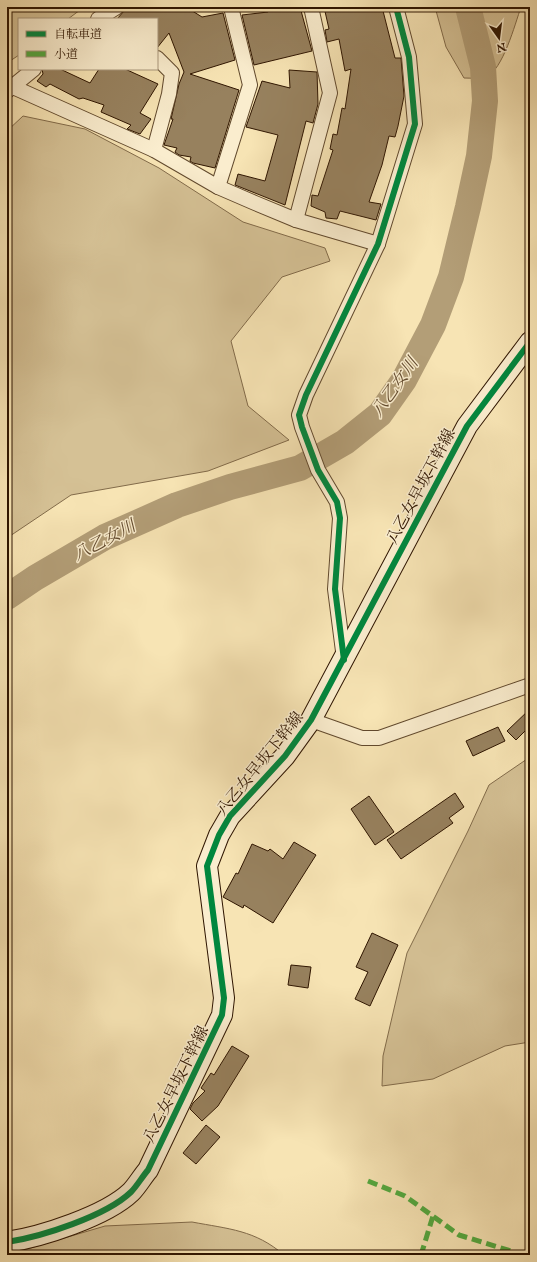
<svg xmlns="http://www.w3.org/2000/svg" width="537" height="1262" font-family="'IM FELL English','Noto Serif JP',serif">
	<rect width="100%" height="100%" fill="#f7e4b4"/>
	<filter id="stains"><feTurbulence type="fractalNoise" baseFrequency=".005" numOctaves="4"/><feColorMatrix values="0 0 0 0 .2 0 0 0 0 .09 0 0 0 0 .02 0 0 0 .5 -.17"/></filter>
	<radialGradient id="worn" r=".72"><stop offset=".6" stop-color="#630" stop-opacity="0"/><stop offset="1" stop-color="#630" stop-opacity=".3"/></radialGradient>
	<g fill="#d5c195" stroke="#826b4a">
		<polygon points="7,7 84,7 68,19 19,19 19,55 7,63"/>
		<path d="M435,7h86c-6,17 -18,63 -35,70 -6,2 -16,1 -22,1l-18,-31z"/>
		<polygon points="23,116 85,129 159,168 243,222 325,248 330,261 282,277 231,341 248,406 289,440 208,471 71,495 7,538 7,131"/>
		<polygon points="530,757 530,1042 505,1046 433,1079 382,1086 383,1056 407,953 468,831 489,785"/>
		<path d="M192,1222c37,7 63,8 92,33h-277l98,-29z"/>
	</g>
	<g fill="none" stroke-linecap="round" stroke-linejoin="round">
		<polyline stroke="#b39e77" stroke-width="26" points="7,597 35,578 105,537 177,505 230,487 300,468 345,442 380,414 404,380 433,325 451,277 468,207 479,156 485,101 483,67 468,7"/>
	</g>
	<g fill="#97815e" stroke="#2f1500">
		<polygon points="125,7 186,7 202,17 223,13 235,60 190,74 239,90 215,168 193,163 190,161 191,157 179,155 175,152 177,148 164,145 173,119 171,119 179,84 184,72 169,33 157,48 157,19 117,19 124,11"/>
		<polygon points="267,7 300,7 312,51 254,65 242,15 268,12"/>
		<polygon points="324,7 351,7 351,9 362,7 382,7 395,58 401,58 404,96 398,126 395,137 389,136 382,165 369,202 381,204 376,220 340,211 337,219 326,218 325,212 311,206 312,195 318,196 333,150 330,149 333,134 337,135 342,108 345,109 351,69 345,71 339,39 327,42 325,30 329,29"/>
		<polygon points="42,69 60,69 90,83 99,69 125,69 158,84 140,113 151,119 140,134 127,129 131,125 101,112 104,105 83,98 79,99 50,84 46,87 37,81 43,74"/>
		<polygon points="289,70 317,72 318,104 313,123 306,121 285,205 235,185 238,174 265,181 278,135 246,127 262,81 290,88"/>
		<polygon points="530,709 530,726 516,740 507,731"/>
		<polygon points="498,727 505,741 473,756 466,741"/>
		<polygon points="455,793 464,807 449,818 453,823 401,859 387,840"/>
		<polygon points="369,796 394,832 375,845 351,809"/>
		<polygon points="294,842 316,855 273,923 244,905 243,908 223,897 236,873 238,874 252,844 268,851 270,849 283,859"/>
		<polygon points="372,933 398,945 370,1006 355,999 368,972 356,967"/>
		<polygon points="291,965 311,967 308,988 288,985"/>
		<polygon points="232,1046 249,1056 218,1106 202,1121 190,1109 193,1103 205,1091 201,1088 211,1073 214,1075"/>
		<polygon points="206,1125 220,1137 196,1164 183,1153"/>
	</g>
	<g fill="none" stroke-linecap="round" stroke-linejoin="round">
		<defs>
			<g id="street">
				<polyline points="98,19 117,7"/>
				<polyline points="13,87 154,150 218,187 255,203 296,220 378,244"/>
				<polyline points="7,91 34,69"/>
				<polyline points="154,150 169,94 172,73 157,58"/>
				<polyline points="218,187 250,85 231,7"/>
				<polyline points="296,220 330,93 311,7"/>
				<polyline points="344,659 335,589 340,518 337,502 318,470 302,427 299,415 306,395 378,244 415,124 409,57 396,7"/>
				<polyline points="311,720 362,738 379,738 530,685"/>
			</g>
			<path id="secondary" d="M7,1242c34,-5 99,-26 124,-50 6,-6 11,-15 17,-22l74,-155 2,-17 -17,-132 12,-31 11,-19 55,-60 26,-36 156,-294 63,-84"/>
		</defs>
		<use href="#street" stroke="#61492d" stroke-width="16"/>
		<use href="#secondary" stroke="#2f1500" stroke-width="22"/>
		<use href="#street" stroke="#faedce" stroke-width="14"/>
		<use href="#secondary" stroke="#faedce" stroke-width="20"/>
		<g stroke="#54a940" stroke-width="5" stroke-dasharray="10 5" stroke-linecap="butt">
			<polyline points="368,1181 405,1196 459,1235 511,1251 516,1255"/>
			<polyline points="421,1255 433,1216"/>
		</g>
		<defs>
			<g id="cycleway">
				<polyline points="344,660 335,589 340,518 337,502 318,470 302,427 299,415 306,395 378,244 415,124 409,57 396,7"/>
				<path d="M7,1242c34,-5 99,-26 124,-50 6,-6 11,-15 17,-22l74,-155 2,-17 -17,-132 12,-31 11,-19 55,-60 26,-36 156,-294 63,-84"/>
			</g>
		</defs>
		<use href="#cycleway" stroke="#faedce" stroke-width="8"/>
		<use href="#cycleway" stroke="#00873e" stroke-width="6"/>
	</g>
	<g text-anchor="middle" stroke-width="3" stroke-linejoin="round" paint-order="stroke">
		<g font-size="16" fill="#2f1500" stroke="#faedce">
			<text transform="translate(420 486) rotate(-62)" y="6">八乙女早坂下幹線</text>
			<text transform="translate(259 763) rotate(-51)" y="6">八乙女早坂下幹線</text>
			<text transform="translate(175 1084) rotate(-64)" y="6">八乙女早坂下幹線</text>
		</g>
		<g font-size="17" font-style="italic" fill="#644c30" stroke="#faedce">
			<text transform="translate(394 387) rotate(-55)" y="6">八乙女川</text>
			<text transform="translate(104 540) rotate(-28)" y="6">八乙女川</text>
		</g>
	</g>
	<rect width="537" height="1262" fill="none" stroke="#f7e4b4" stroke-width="24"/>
	<rect x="8" y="8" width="521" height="1246" fill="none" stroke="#2f1500" stroke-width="2"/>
	<rect x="12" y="12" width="513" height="1238" fill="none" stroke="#2f1500"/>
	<rect x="18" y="18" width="140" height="52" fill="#faedce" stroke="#a9977c"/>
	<rect x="26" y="31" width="20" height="6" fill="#00873e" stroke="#a9977c"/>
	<text x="54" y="38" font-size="12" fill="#2f1500">自転車道</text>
	<rect x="26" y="51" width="20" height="6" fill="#54a940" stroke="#a9977c"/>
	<text x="54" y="58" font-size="12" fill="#2f1500">小道</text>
	<g transform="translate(499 38) rotate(166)" stroke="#faedce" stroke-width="3" paint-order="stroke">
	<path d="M0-3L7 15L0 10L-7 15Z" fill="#2f1500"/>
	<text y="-6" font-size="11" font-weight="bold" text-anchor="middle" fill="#2f1500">N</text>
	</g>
	<rect width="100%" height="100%" filter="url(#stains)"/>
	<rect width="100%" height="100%" fill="url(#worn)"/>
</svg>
